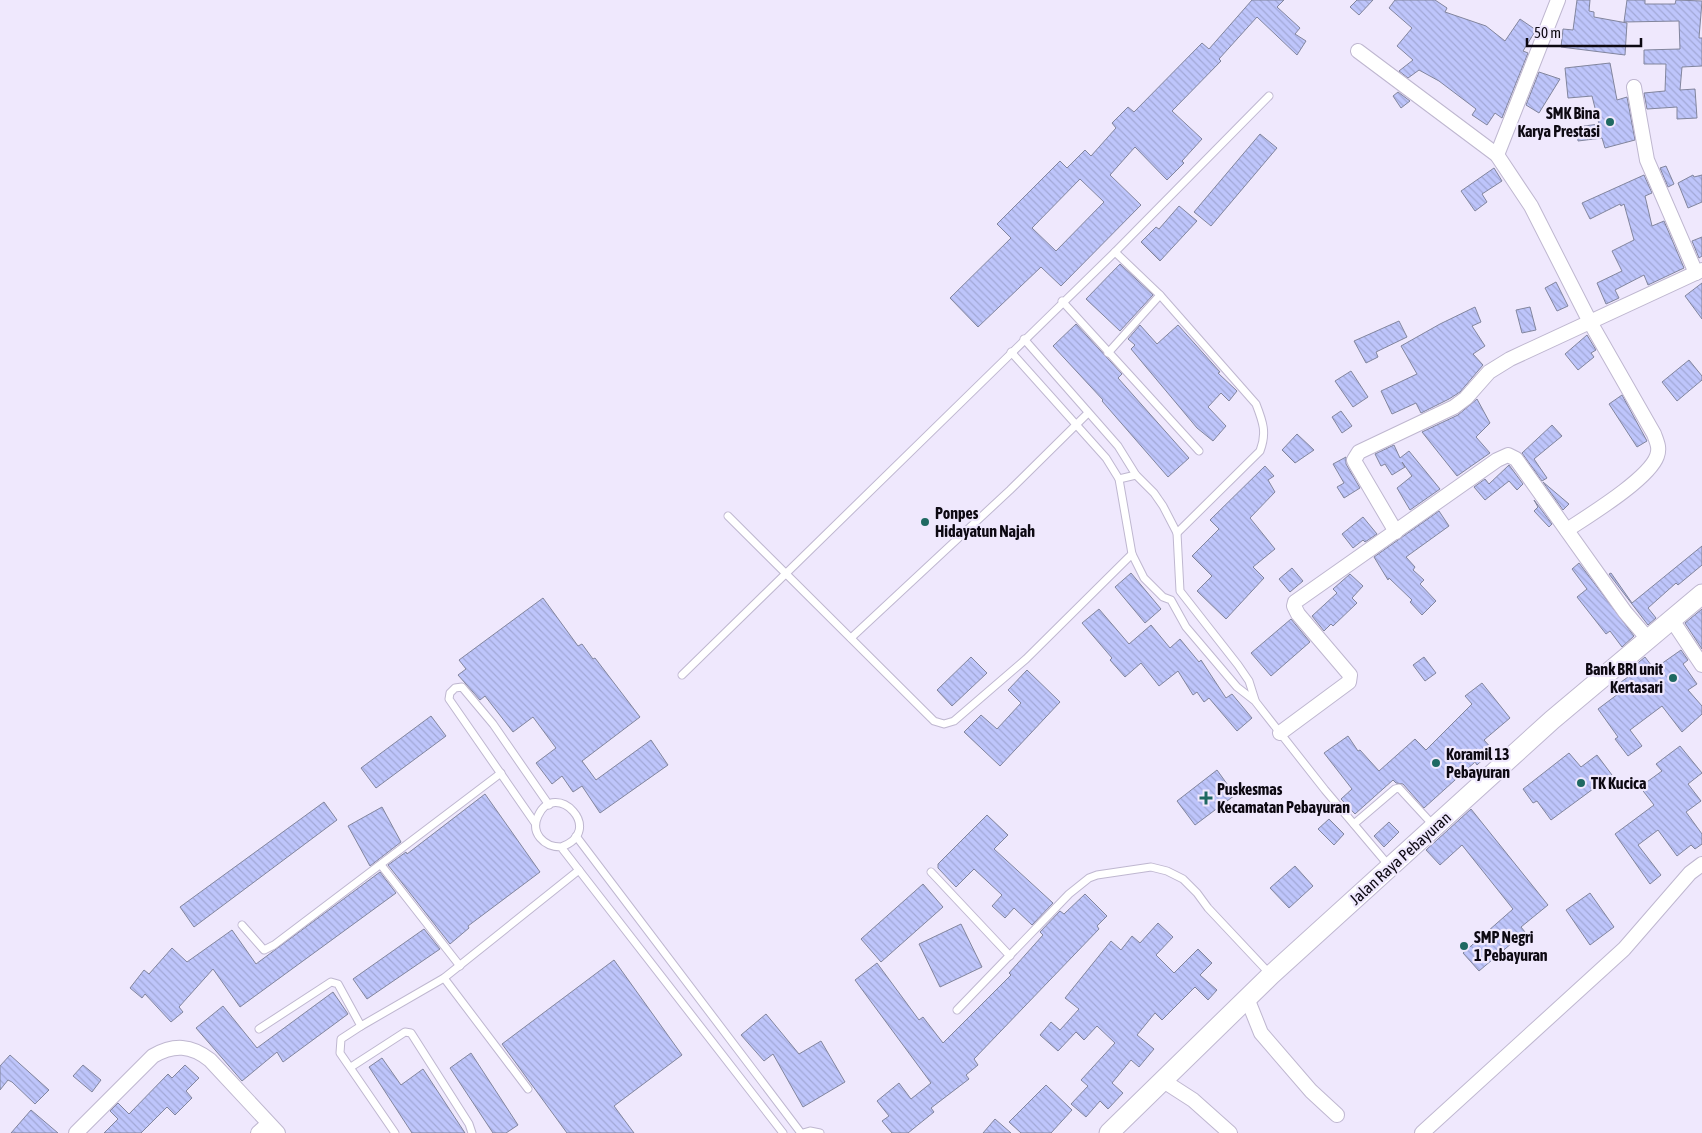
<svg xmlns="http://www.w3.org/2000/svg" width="1702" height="1133" font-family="'Asap Condensed',sans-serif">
	<defs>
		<pattern id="building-back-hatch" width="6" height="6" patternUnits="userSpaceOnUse" patternTransform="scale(1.25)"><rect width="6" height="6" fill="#bec5fb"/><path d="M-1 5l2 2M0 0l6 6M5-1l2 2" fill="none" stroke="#a2a8d6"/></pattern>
	</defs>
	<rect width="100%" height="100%" fill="#efe8fd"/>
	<g fill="url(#building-back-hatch)" stroke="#82859d" fill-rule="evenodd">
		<path d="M1252,0h32l-7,7 23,21 -5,6 11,7 -9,14 -40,-38 -38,42 2,2 -49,50 30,28 -20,22 2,2 -17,17 -32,-33 -25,28 31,30 -80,81 -20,-19 -63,60 -28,-29 61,-60 -14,-14 63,-63 7,7 18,-18 6,6 25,-28 -4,-5 16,-16 6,5 68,-69 7,6zM1080,179l24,23 -48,49 -24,-23z"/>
		<polygon points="1357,0 1373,0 1359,15 1350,7"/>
		<polygon points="1395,0 1435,0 1447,8 1445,12 1486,26 1505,41 1520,19 1536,30 1523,51 1528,53 1502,118 1495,113 1487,125 1472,115 1476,109 1439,81 1419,70 1408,78 1399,71 1413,60 1397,46 1412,28 1389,8"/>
		<polygon points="1577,0 1590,0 1589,11 1594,12 1594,17 1627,23 1625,55 1561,47 1563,29 1573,30"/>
		<polygon points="1627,0 1645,0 1645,4 1675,4 1676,0 1702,1 1699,38 1702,38 1702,66 1682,67 1680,90 1695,89 1697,118 1677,119 1677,107 1647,109 1644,93 1665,91 1666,64 1644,64 1644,50 1680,49 1679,21 1624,22"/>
		<polygon points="1610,63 1617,100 1627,97 1635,140 1605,148 1602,138 1578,141 1577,127 1599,124 1592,96 1568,98 1565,68"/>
		<polygon points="1539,72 1560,79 1539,113 1526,105"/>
		<polygon points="1398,92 1410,101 1401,108 1393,96"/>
		<polygon points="1260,134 1277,148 1211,226 1194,212"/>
		<polygon points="1666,166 1674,184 1668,187 1660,168"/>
		<polygon points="1494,168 1502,181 1482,194 1487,202 1475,211 1461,191"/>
		<polygon points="1644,175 1652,193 1645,196 1652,226 1664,221 1684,268 1648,285 1644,275 1615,290 1619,298 1606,304 1597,283 1622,271 1612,251 1634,240 1624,204 1621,206 1620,204 1590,219 1582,203"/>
		<polygon points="1693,175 1694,177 1702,175 1702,202 1688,208 1678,183"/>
		<polygon points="1179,206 1197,221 1160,261 1141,242 1156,227 1159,229"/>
		<polygon points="1702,237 1702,256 1699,258 1692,241"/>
		<polygon points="1120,264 1153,295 1120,331 1086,299"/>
		<polygon points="1556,282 1568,306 1557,311 1545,288"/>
		<polygon points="1702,283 1702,319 1685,296"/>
		<polygon points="1475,307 1481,322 1472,326 1485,346 1473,354 1483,365 1460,392 1449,399 1421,413 1416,403 1392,414 1381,391 1417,374 1401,346 1440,324"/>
		<polygon points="1530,307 1536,330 1522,333 1516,310"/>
		<polygon points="1399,321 1407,337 1376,352 1378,357 1366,363 1354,341"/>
		<polygon points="1076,324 1122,374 1118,378 1189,458 1168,477 1102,401 1103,400 1053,346"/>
		<polygon points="1140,325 1157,344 1178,325 1220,372 1218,373 1237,391 1229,401 1221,393 1208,407 1226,426 1213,441 1197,428 1131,349 1135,345 1128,339"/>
		<polygon points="1587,335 1596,350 1591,353 1594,357 1578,370 1565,354"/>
		<polygon points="1689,360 1702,376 1702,380 1677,401 1662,382"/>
		<polygon points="1351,371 1368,397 1353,407 1335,381"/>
		<polygon points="1622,395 1647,441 1637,447 1609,404"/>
		<polygon points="1477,399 1490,423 1476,437 1490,453 1457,476 1422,432 1458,415"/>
		<polygon points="1341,411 1352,426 1342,433 1332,417"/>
		<polygon points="1552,425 1562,436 1534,459 1547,478 1542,481 1522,453"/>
		<polygon points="1297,434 1314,450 1295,463 1282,450"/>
		<polygon points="1394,445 1400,458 1409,451 1440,489 1410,510 1397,488 1412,476 1402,462 1405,467 1392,475 1385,464 1381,466 1375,454"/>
		<polygon points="1346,457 1346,464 1360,488 1344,498 1337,487 1344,483 1333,464"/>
		<polygon points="1509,465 1523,484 1517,490 1509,481 1485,500 1474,487 1485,479 1489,484"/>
		<polygon points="1265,466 1274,476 1268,480 1275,492 1250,518 1275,549 1253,567 1264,578 1226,619 1197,591 1212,576 1192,556 1219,529 1210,520"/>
		<polygon points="1543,482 1569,504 1563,510"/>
		<polygon points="1534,500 1552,524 1549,527 1534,511 1538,507"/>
		<polygon points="1439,511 1449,526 1406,557 1415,567 1413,570 1424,580 1420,584 1436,601 1422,615 1410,602 1412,600 1389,578 1388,580 1374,557"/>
		<polygon points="1363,517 1377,534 1365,542 1363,540 1353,548 1342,534"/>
		<polygon points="1702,546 1702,565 1678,585 1676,583 1648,608 1656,618 1648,625 1609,574 1611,573 1632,603"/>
		<polygon points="1579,563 1634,636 1622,647 1610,631 1606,634 1577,597 1587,589 1572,569"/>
		<polygon points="1292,568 1303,581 1290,592 1279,579"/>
		<polygon points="1131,573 1161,609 1145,623 1115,587"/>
		<polygon points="1350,574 1363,586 1352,598 1357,603 1333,626 1331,624 1324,631 1312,616 1337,593 1333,589"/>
		<polygon points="543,598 578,646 582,644 593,659 595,658 640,717 582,761 596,780 651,740 668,765 600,813 582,786 573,792 562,776 552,784 536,763 556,748 533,717 513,732 485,696 480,700 458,675 466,669 459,660"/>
		<polygon points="1099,609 1129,644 1151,625 1170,648 1180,639 1199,662 1201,660 1226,698 1232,694 1252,718 1237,731 1209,698 1204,702 1197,692 1193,695 1178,671 1159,686 1141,663 1125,677 1110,660 1112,658 1082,623"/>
		<polygon points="1702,609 1702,649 1685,623"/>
		<polygon points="1291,619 1310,642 1271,676 1251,653"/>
		<polygon points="1681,650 1688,660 1683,664 1697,684 1688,690 1702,706 1702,714 1682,732 1662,706 1630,730 1642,746 1628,756 1615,739 1618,737 1598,709 1622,691 1617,685 1636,671 1633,667 1645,657 1654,669"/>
		<polygon points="971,657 987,673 952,706 937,690"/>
		<polygon points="1424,657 1436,673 1425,681 1413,665"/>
		<polygon points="1027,670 1060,702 1000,766 964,732 981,715 997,729 1021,703 1008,690"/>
		<polygon points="1482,683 1510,718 1484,740 1493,750 1477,765 1475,762 1424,808 1403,784 1396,783 1393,780 1355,814 1341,799 1352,789 1324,753 1348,736 1358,751 1360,750 1379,771 1415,739 1426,750 1472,704 1465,696"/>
		<polygon points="431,716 446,736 376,788 361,768"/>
		<polygon points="1680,746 1702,773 1688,784 1701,801 1686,812 1702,834 1702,844 1695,849 1691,845 1677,856 1658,830 1638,845 1661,875 1650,884 1615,834 1654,805 1640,787 1662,771 1656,764"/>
		<polygon points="1569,753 1581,767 1597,755 1612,775 1551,820 1537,801 1533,803 1523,789"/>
		<polygon points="1217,770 1235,795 1195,825 1177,801"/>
		<polygon points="485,794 540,872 468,926 469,928 450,944 388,865 406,852 407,854"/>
		<polygon points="324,802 337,820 194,927 180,907"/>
		<polygon points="382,807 401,842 370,866 348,826"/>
		<polygon points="1471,809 1548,905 1521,927 1525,932 1479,971 1463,953 1513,909 1462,845 1440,865 1426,850"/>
		<polygon points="987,815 1008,835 994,849 1053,903 1032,925 1014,908 1005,918 992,906 1002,895 974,869 956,887 938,868 938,864"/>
		<polygon points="1329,819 1344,834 1334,845 1318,829"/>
		<polygon points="1389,822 1399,832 1384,847 1374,836"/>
		<polygon points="1295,866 1313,886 1289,908 1270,888"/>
		<polygon points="380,872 396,893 240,1007 213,969 179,1007 183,1012 171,1022 145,994 142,998 130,988 144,970 149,974 172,948 187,962 232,930 256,964"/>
		<polygon points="923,884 943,907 881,962 861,939"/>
		<polygon points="1590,893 1614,927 1590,945 1566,910"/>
		<polygon points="1085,894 1107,916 1097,926 1099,929 974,1059 978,1065 966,1075 969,1079 931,1108 934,1112 908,1133 892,1133 882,1121 889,1116 877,1101 899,1083 911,1099 931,1083 855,980 877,963 919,1020 923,1017 943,1043 1011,975 1009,973 1043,935 1040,932 1060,911 1064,914"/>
		<polygon points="1158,923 1173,937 1156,955 1174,973 1198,949 1212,963 1200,975 1217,990 1208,1000 1195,987 1162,1020 1155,1013 1137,1035 1154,1049 1139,1067 1131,1060 1112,1083 1123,1093 1108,1109 1100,1101 1086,1117 1071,1104 1088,1086 1081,1080 1115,1043 1097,1026 1084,1040 1076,1032 1058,1051 1040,1035 1051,1022 1060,1030 1079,1009 1065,998 1111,941 1121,950 1132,936 1140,943"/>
		<polygon points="961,924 982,967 940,987 919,944"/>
		<polygon points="424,929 440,949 367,999 353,979"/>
		<polygon points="614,960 682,1055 614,1106 634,1133 567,1133 502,1044"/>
		<polygon points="333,992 348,1014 283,1062 277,1052 242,1081 196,1028 223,1006 257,1048"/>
		<polygon points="766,1014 799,1054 821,1041 845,1082 803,1107 773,1054 764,1061 741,1035"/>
		<polygon points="471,1053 518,1125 506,1133 493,1133 450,1068"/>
		<polygon points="10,1055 49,1090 35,1104 12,1082 8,1080 0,1090 0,1066"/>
		<polygon points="382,1058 401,1085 423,1069 465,1133 412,1133 369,1067"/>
		<polygon points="83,1065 101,1080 92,1092 73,1076"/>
		<polygon points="185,1065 199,1078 186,1091 192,1098 175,1115 167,1107 141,1133 104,1133 118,1119 110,1111 118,1103 129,1114 168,1074 172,1078"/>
		<polygon points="1046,1085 1072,1110 1051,1133 1021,1133 1009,1122"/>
		<polygon points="31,1110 58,1133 11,1133"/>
		<polygon points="995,1119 1011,1133 983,1133"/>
	</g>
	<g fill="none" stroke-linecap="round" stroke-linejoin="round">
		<defs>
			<g id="service">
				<path d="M1115,252l45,43 96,109c7,18 11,29 4,47l-83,82"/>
				<polyline points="1062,301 1199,451"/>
				<polyline points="1024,339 1118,446 1136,475 1154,493 1163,506 1177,533 1180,591 1238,665 1249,681 1255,700"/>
				<polyline points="1011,352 1106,458 1119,479 1132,554 1144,578 1163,597 1171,600 1186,627 1237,687 1255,701 1325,790 1390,867"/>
				<polyline points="1108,353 1160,295"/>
				<polyline points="1119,479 1136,475"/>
				<polyline points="728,516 934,721 944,724 954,721 1026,659 1132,554"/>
				<polyline points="851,638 1010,490 1088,413"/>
				<polyline points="682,675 1115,252 1269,96"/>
				<polyline points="535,823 449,699 450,693 455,688 462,687 493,724 549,805"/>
				<polyline points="1354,824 1395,789 1399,788 1434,826"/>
				<polyline points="576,836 801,1133"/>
				<path d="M561,847c46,-16 -6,-69 -23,-31 -8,17 6,31 23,31l222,286"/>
				<polyline points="381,865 460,966"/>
				<polyline points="931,872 1010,956"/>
				<polyline points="242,925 264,950 274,945 501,773"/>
				<polyline points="444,978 528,1089"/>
				<polyline points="957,1010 1069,894 1089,878 1097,875 1151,867 1167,871 1183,879 1197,893 1208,908 1271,975"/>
				<polyline points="361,1026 341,1039 340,1053 395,1133"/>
				<polyline points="259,1029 331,982 338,984 361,1026 444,978 579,870"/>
				<polyline points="351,1067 405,1032 411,1033 469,1124 472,1133"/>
				<polyline points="803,1133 810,1131 820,1133"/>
			</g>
			<g id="minor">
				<path d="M1358,51l139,104 34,51 59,116 64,112c3,8 6,14 3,22 -8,23 -69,60 -90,74"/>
				<polyline points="1634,87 1647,160 1696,273"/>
				<polyline points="1497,155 1558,0"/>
				<polyline points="1396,532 1356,464 1354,460 1359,452 1454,407 1466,398 1489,372 1510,359 1702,270"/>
				<polyline points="1672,620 1702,665"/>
				<polyline points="1280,733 1349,682 1350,675 1298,614 1294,606 1295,602 1497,460 1508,455 1516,459 1625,612 1648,639"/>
				<polyline points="1247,998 1261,1033 1311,1091 1337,1115"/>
				<polyline points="1162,1080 1193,1100 1230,1133"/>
				<path d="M76,1133l77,-77c21,-12 38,-11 57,4l68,73"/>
				<polyline points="258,1133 268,1124"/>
				<polyline points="1422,1133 1624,949 1690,873 1702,864"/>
			</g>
			<polyline id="secondary" points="1109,1133 1271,975 1552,720 1702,594"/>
		</defs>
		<use href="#service" stroke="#bfb7d0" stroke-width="9"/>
		<use href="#minor" stroke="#bfb7d0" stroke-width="16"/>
		<use href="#secondary" stroke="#bfb7d0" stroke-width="21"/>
		<use href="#service" stroke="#fff" stroke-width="7"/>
		<use href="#minor" stroke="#fff" stroke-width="14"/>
		<use href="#secondary" stroke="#fff" stroke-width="19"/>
	</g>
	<g fill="#1f6962" stroke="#efe8fd" stroke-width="2">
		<circle cx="1610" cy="122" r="5"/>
		<circle cx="925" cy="522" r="5"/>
		<circle cx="1673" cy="678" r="5"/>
		<circle cx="1436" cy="763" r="5"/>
		<circle cx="1581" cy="783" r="5"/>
		<path d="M1203.5 790.5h5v5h5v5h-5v5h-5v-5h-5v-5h5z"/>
		<circle cx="1464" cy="946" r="5"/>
	</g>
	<g text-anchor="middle" stroke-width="4.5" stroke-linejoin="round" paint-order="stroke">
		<g font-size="16" font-weight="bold" fill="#0d0912" stroke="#efe8fd" text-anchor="start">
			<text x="1600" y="119" text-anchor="end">SMK Bina<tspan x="1600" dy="18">Karya Prestasi</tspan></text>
			<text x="935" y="519">Ponpes<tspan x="935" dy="18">Hidayatun Najah</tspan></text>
			<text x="1663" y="675" text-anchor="end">Bank BRI unit<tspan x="1663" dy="18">Kertasari</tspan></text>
			<text x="1446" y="760">Koramil 13<tspan x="1446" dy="18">Pebayuran</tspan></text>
			<text x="1591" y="789">TK Kucica</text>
			<text x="1217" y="795">Puskesmas<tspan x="1217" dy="18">Kecamatan Pebayuran</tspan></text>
			<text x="1474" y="943">SMP Negri<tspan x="1474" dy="18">1 Pebayuran</tspan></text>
		</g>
		<g font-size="16" fill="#0d0912" stroke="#efe8fd">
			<text transform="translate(1400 858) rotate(-42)" y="6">Jalan Raya Pebayuran</text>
		</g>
	</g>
	<path d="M1527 38v8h114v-8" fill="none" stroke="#0d0912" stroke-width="2.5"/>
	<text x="1534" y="38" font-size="15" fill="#0d0912" stroke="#efe8fd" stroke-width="4" paint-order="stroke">50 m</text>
</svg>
